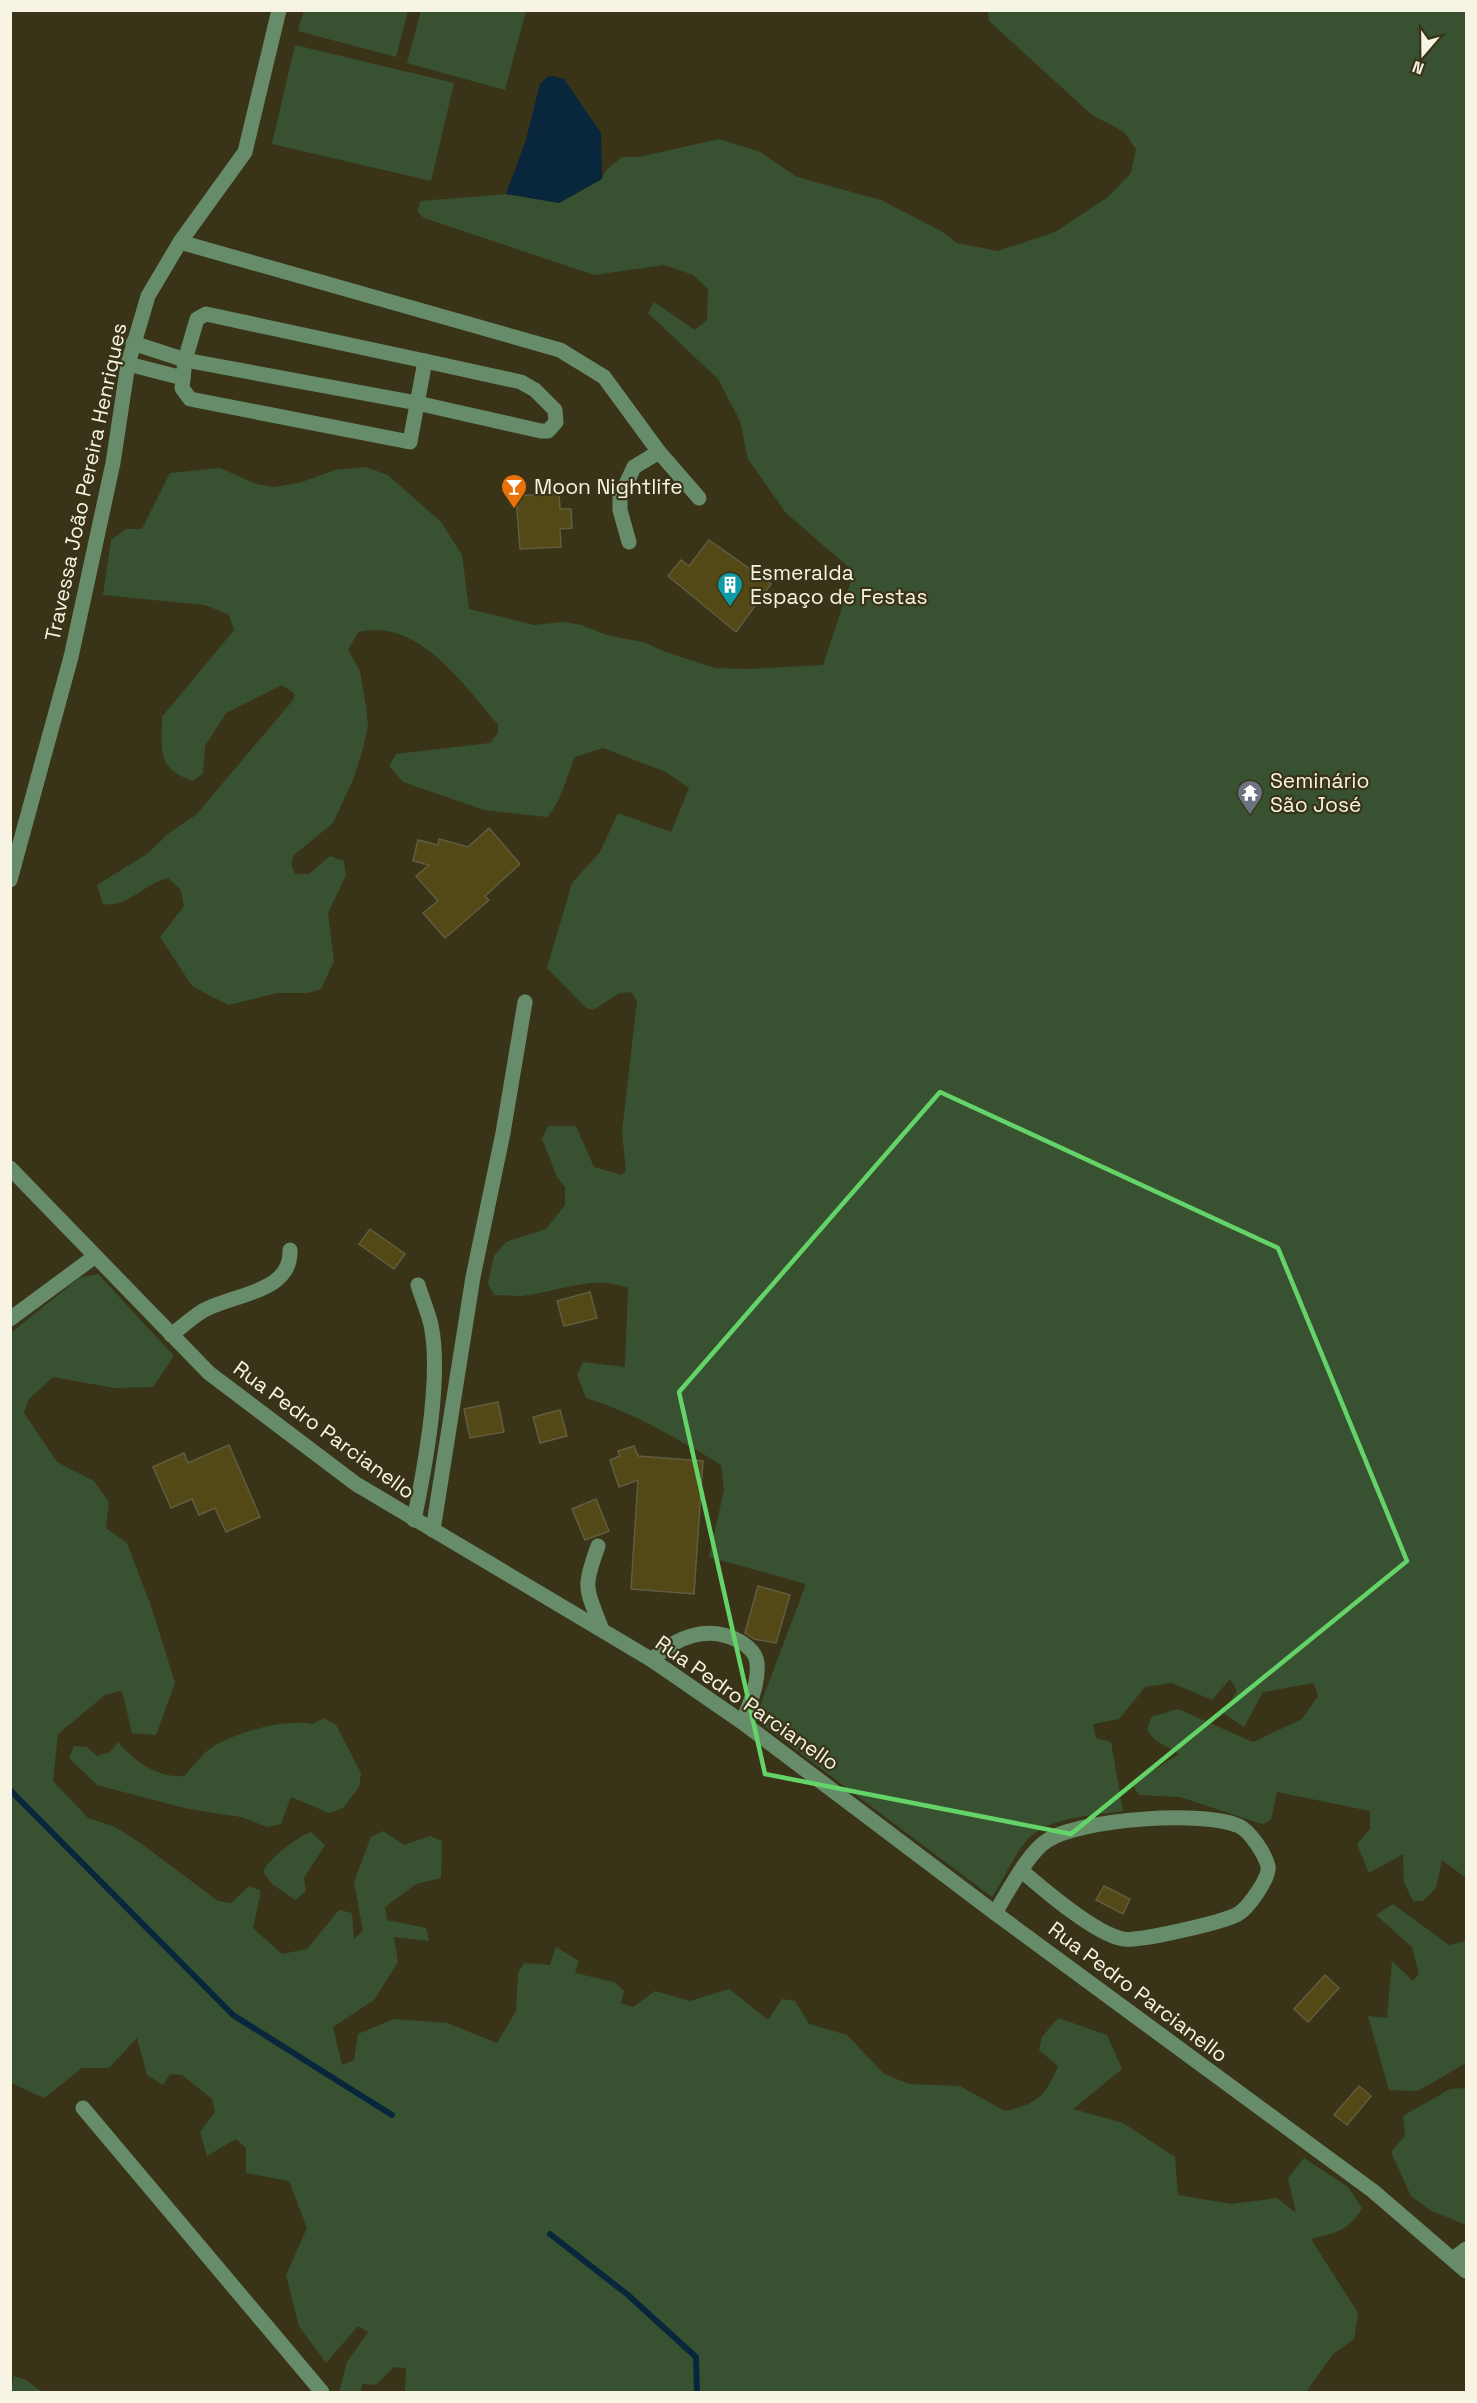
<svg xmlns="http://www.w3.org/2000/svg" width="1477" height="2403" font-family="'Space Grotesk',sans-serif">
	<rect width="100%" height="100%" fill="#393418"/>
	<g fill="#385231">
		<polygon points="304,10 408,10 408,11 396,57 298,31"/>
		<polygon points="421,11 526,11 505,90 407,63"/>
		<path d="M988,11h478v1867l-24,-18 -6,28 -13,13h-10l-9,-19 -1,-28 -34,19 -12,-29 13,-15v-18l-93,-19 -6,28 -9,4 -82,-27 -41,-2 -7,-11 47,-30 -24,-14 -8,-10 4,-13 27,-8 75,33 49,-23 16,-23 -4,-13 -51,9 -19,35 -21,-14 14,-22 -7,-12 -18,21 -40,-17 -27,4 -26,32 -26,5 3,14 15,4 12,69c-30,5 -75,5 -97,30 -13,16 -22,38 -34,56l-237,-178 51,-135 -97,-27 15,-67 -3,-25c-44,-27 -85,-51 -135,-67l-9,-23 6,-13 42,5 3,-79c-34,-14 -71,4 -106,8 -9,0 -19,-1 -28,-1l-6,-12 6,-27 12,-14 40,-13 19,-24v-18l-8,-10 -15,-38 6,-13h28l18,41 28,8 4,-5 -4,-38 15,-131 -6,-9 -11,1 -27,17 -7,-2 -39,-40 25,-85 28,-31 18,-39 53,19 18,-44 -23,-16 -63,-24 -28,9c-9,20 -13,44 -28,60l-63,-7 -81,-28 -14,-16 7,-12 94,-11 8,-10v-9c-35,-39 -79,-107 -140,-92l-10,18 12,21 6,35 2,20 -6,26 -9,28 -20,43 -39,32 -3,9 4,10h14l21,-18 14,5 2,14 -18,38 6,48 -13,28 -13,4h-31l-49,12 -36,-19 -32,-49 24,-31 -3,-16 -13,-12c-23,5 -41,30 -65,26l-6,-19 50,-31 22,-21 27,-18 97,-115 2,-6 -13,-9 -56,28 -21,33 -2,28 -11,7c-36,-14 -30,-30 -30,-64l72,-87 -5,-15 -24,-10 -102,-10 8,-55 15,-11h16l28,-56 50,-5 36,16 18,3 25,-4 36,-13 30,-3 23,8 53,47 21,33 7,54 65,16 29,-3 18,3 26,10 39,8 17,8 52,17 35,1 73,-4 31,-93 -68,-59 -38,-54 -8,-38 -22,-42 -70,-66 6,-11 41,28 12,-10 1,-31 -15,-14 -29,-10 -70,10 -170,-57 -7,-7 4,-10 85,-7 53,9 43,-24 4,-9 16,-13h17l80,-18 41,13 37,25 84,23 60,31 16,12 41,8 57,-19 53,-35 23,-24 5,-24 -12,-17 -32,-17 -103,-94z"/>
		<polygon points="295,45 454,83 431,181 272,144"/>
		<path d="M98,1274l76,82 -21,31 -39,1 -61,-11 -25,23 -4,13 33,49 37,19 15,21 -3,26 21,15 24,63 24,77 -19,52 -24,-2 -9,-38 -3,-4 -15,4 -47,39 -5,47 35,37 27,9 24,15 79,59 13,2 18,-17 12,5 -8,37 29,26 25,-5 32,-39 13,3 2,26 9,-8 -9,-49 17,-45 12,-6 21,14 26,-9 12,5 -1,37 -25,6 -31,23 2,13 39,8 3,13 -35,-4 4,25 -24,38 -41,27 9,38 12,-5 4,-26 36,-15 53,4 50,20 19,-32 2,-38 6,-10 26,2 6,-18 23,14 -4,12 39,9 10,9 -3,12 12,4 22,-16 35,10 39,-12 39,31 14,-21 13,2 14,23 38,11 37,39 25,10 51,2 45,25c32,-7 41,-15 53,-45l-19,-16 3,-13 16,-19 49,17 15,34 -49,40 50,14 52,34 3,38 53,9 46,-6 19,15 -8,-35 16,-20 44,29 14,21c-15,25 -26,24 -51,31l47,74 -4,26 -21,15 -27,38h-901l1,-24 -12,-1 -18,18 -13,-1 -3,8h-21l8,-30 21,-30 -10,-6 -32,37 -27,-37 -13,-51 21,-47 -18,-47 -43,-8v-25l-10,-9 -29,17 -7,-24 15,-20 -3,-13 -30,-24 -12,-1 -7,11 -16,-10 -10,-37 -28,30h-27l-38,30 -33,-15v-750l68,-55z"/>
		<path d="M324,1718l12,7 25,48 -2,14 -16,21 -14,5 -38,-16 -10,27 -14,3 -26,-10 -53,-8 -91,-24 -28,-27 5,-12 13,1 10,9 13,-4 8,-10c17,20 39,36 66,34 9,-9 19,-24 30,-30 28,-15 67,-27 99,-22z"/>
		<path d="M311,1832l14,13 -21,33 2,13 -11,9 -23,-16 -9,-12c6,-14 34,-35 48,-40z"/>
		<polygon points="1393,1904 1449,1945 1466,1941 1466,2063 1418,2091 1389,2090 1368,2016 1387,2018 1392,1961 1413,1981 1419,1974 1412,1947 1376,1915"/>
		<polygon points="1466,2088 1466,2225 1430,2210 1411,2196 1391,2152 1405,2136 1403,2116 1450,2089"/>
		<polygon points="14,2376 26,2380 42,2392 11,2392"/>
	</g>
	<polygon fill="#09273c" points="553,76 564,79 601,133 602,179 559,203 506,194 525,143 540,84 547,77"/>
	<g fill="none" stroke-linecap="round" stroke-linejoin="round">
		<g stroke="#09273c" stroke-width="6">
			<polyline points="10,1790 233,2015 392,2115"/>
			<polyline points="550,2234 628,2295 696,2357 697,2392"/>
		</g>
	</g>
	<g fill="#524916" stroke="#625d3f" stroke-width="1.5">
		<polygon points="559,493 560,509 571,509 572,528 560,529 561,547 520,549 516,496"/>
		<polygon points="709,540 771,584 736,632 668,576 681,560 689,566"/>
		<polygon points="489,828 520,864 485,896 489,900 445,938 423,913 438,901 416,876 429,865 413,861 418,840 438,845 439,839 468,847"/>
		<polygon points="370,1229 405,1254 394,1269 359,1244"/>
		<polygon points="590,1292 597,1318 564,1326 557,1301"/>
		<polygon points="498,1402 504,1432 470,1438 464,1409"/>
		<polygon points="560,1410 567,1436 540,1443 533,1417"/>
		<polygon points="229,1445 260,1517 226,1532 215,1508 199,1515 192,1499 171,1508 153,1467 184,1453 188,1463"/>
		<polygon points="634,1446 638,1456 703,1461 694,1594 631,1589 638,1480 619,1487 610,1460 620,1456 618,1451"/>
		<polygon points="596,1499 609,1531 585,1540 572,1509"/>
		<polygon points="758,1586 790,1595 776,1643 754,1639 745,1633"/>
		<polygon points="1104,1886 1130,1899 1123,1914 1096,1900"/>
		<polygon points="1325,1975 1339,1988 1308,2022 1294,2009"/>
		<polygon points="1359,2086 1371,2096 1347,2125 1334,2115"/>
	</g>
	<g fill="none" stroke-linecap="round" stroke-linejoin="round">
		<g stroke="#678c69" stroke-width="15">
			<polyline points="180,242 560,350 604,377 659,452 699,498"/>
			<polygon points="206,314 425,361 410,442 190,399 182,388 185,360 197,319"/>
			<polyline points="133,343 185,360 417,403 541,431 548,431 556,422 555,410 535,390 521,382 425,361"/>
			<polyline points="128,364 183,378"/>
			<polyline points="629,542 620,510 620,497 634,467 659,452"/>
			<polyline points="10,880 71,657 113,463 128,364 148,296 180,242 245,152 279,10"/>
			<polyline points="10,1168 209,1373 356,1484 652,1660 742,1722 995,1913 1373,2191 1466,2271"/>
			<polyline points="10,1319 94,1257"/>
			<path d="M171,1335c10,-7 19,-16 30,-23 29,-18 91,-18 89,-62"/>
			<path d="M414,1520c11,-53 28,-143 17,-195 -3,-13 -9,-27 -13,-40"/>
			<polyline points="433,1530 473,1277 503,1133 525,1002"/>
			<path d="M598,1546c-16,44 -12,41 4,84"/>
			<path d="M652,1660c25,-24 57,-36 89,-18 8,5 15,11 16,21 2,20 -7,42 -15,59"/>
			<path d="M995,1913c13,-21 33,-61 53,-73 34,-21 155,-30 191,-14 11,5 26,28 29,40 2,12 -20,42 -30,48 -14,8 -100,28 -115,25 -28,-5 -79,-49 -101,-68"/>
			<polyline points="83,2108 322,2392"/>
			<polyline points="1453,2259 1466,2249"/>
		</g>
	</g>
	<path fill="none" stroke="#64d468" stroke-width="4.5" stroke-linejoin="round" d="M940,1092l338,156 129,313 -336,273 -306,-60 -86,-382z"/>
	<defs>
		<symbol id="bar-pin" viewBox="-11 -11 22 30"><path d="M0 17L-7.5 6A9.5 9.5 0 1 1 7.5 6Z" fill="#e8710a" stroke="#393418"/><path d="M-6-5H6L.8 .8V4.5H3.5V6h-7V4.5H-.8V.8Z" fill="#fff"/></symbol>
		<symbol id="building-pin" viewBox="-11 -11 22 30"><path d="M0 17L-7.5 6A9.5 9.5 0 1 1 7.5 6Z" fill="#0f9aa8" stroke="#393418"/><path d="M-4-6H4V6H1V3H-1V6H-4ZM-2.5-4.3h1.7v1.8h-1.7ZM.8-4.3h1.7v1.8H.8ZM-2.5-1h1.7V.8h-1.7ZM.8-1h1.7V.8H.8Z" fill="#fff"/></symbol>
		<symbol id="temple-pin" viewBox="-11 -11 22 30"><path d="M0 17L-7.5 6A9.5 9.5 0 1 1 7.5 6Z" fill="#6b7280" stroke="#393418"/><path d="M0-6L5-2H3V0L6.5 2.5H4V6H1.5V3h-3V6H-4V2.5H-6.5L-3 0V-2H-5Z" fill="#fff"/></symbol>
	</defs>
	<g fill-rule="evenodd">
		<use href="#bar-pin" x="499" y="472" width="30" height="40"/>
		<use href="#building-pin" x="715" y="570" width="30" height="40"/>
		<use href="#temple-pin" x="1235" y="778" width="30" height="40"/>
	</g>
	<g text-anchor="middle" stroke-width="4.5" stroke-linejoin="round" paint-order="stroke">
		<g font-size="21" fill="#f7f4e3" stroke="#393418">
			<text transform="translate(86 482) rotate(-78)" y="7">Travessa João Pereira Henriques</text>
			<text transform="translate(324 1430) rotate(36)" y="7">Rua Pedro Parcianello</text>
			<text transform="translate(747 1703) rotate(35)" y="7">Rua Pedro Parcianello</text>
			<text transform="translate(1138 1992) rotate(37)" y="7">Rua Pedro Parcianello</text>
		</g>
		<g font-size="21" fill="#f7f4e3" stroke="#393418" text-anchor="start">
			<text x="534" y="494">Moon Nightlife</text>
			<text x="750" y="580">Esmeralda<tspan x="750" dy="24">Espaço de Festas</tspan></text>
			<text x="1270" y="788">Seminário<tspan x="1270" dy="24">São José</tspan></text>
		</g>
	</g>
	<rect width="1477" height="2403" fill="none" stroke="#f7f4e3" stroke-width="24"/>
	<g transform="translate(1423 54) rotate(200)" stroke="#393418" stroke-width="4.5" paint-order="stroke">
	<path d="M0-4.5L10 22L0 15L-10 22Z" fill="#f7f4e3"/>
	<text y="-9" font-size="16" font-weight="bold" text-anchor="middle" fill="#f7f4e3">N</text>
	</g>
</svg>
